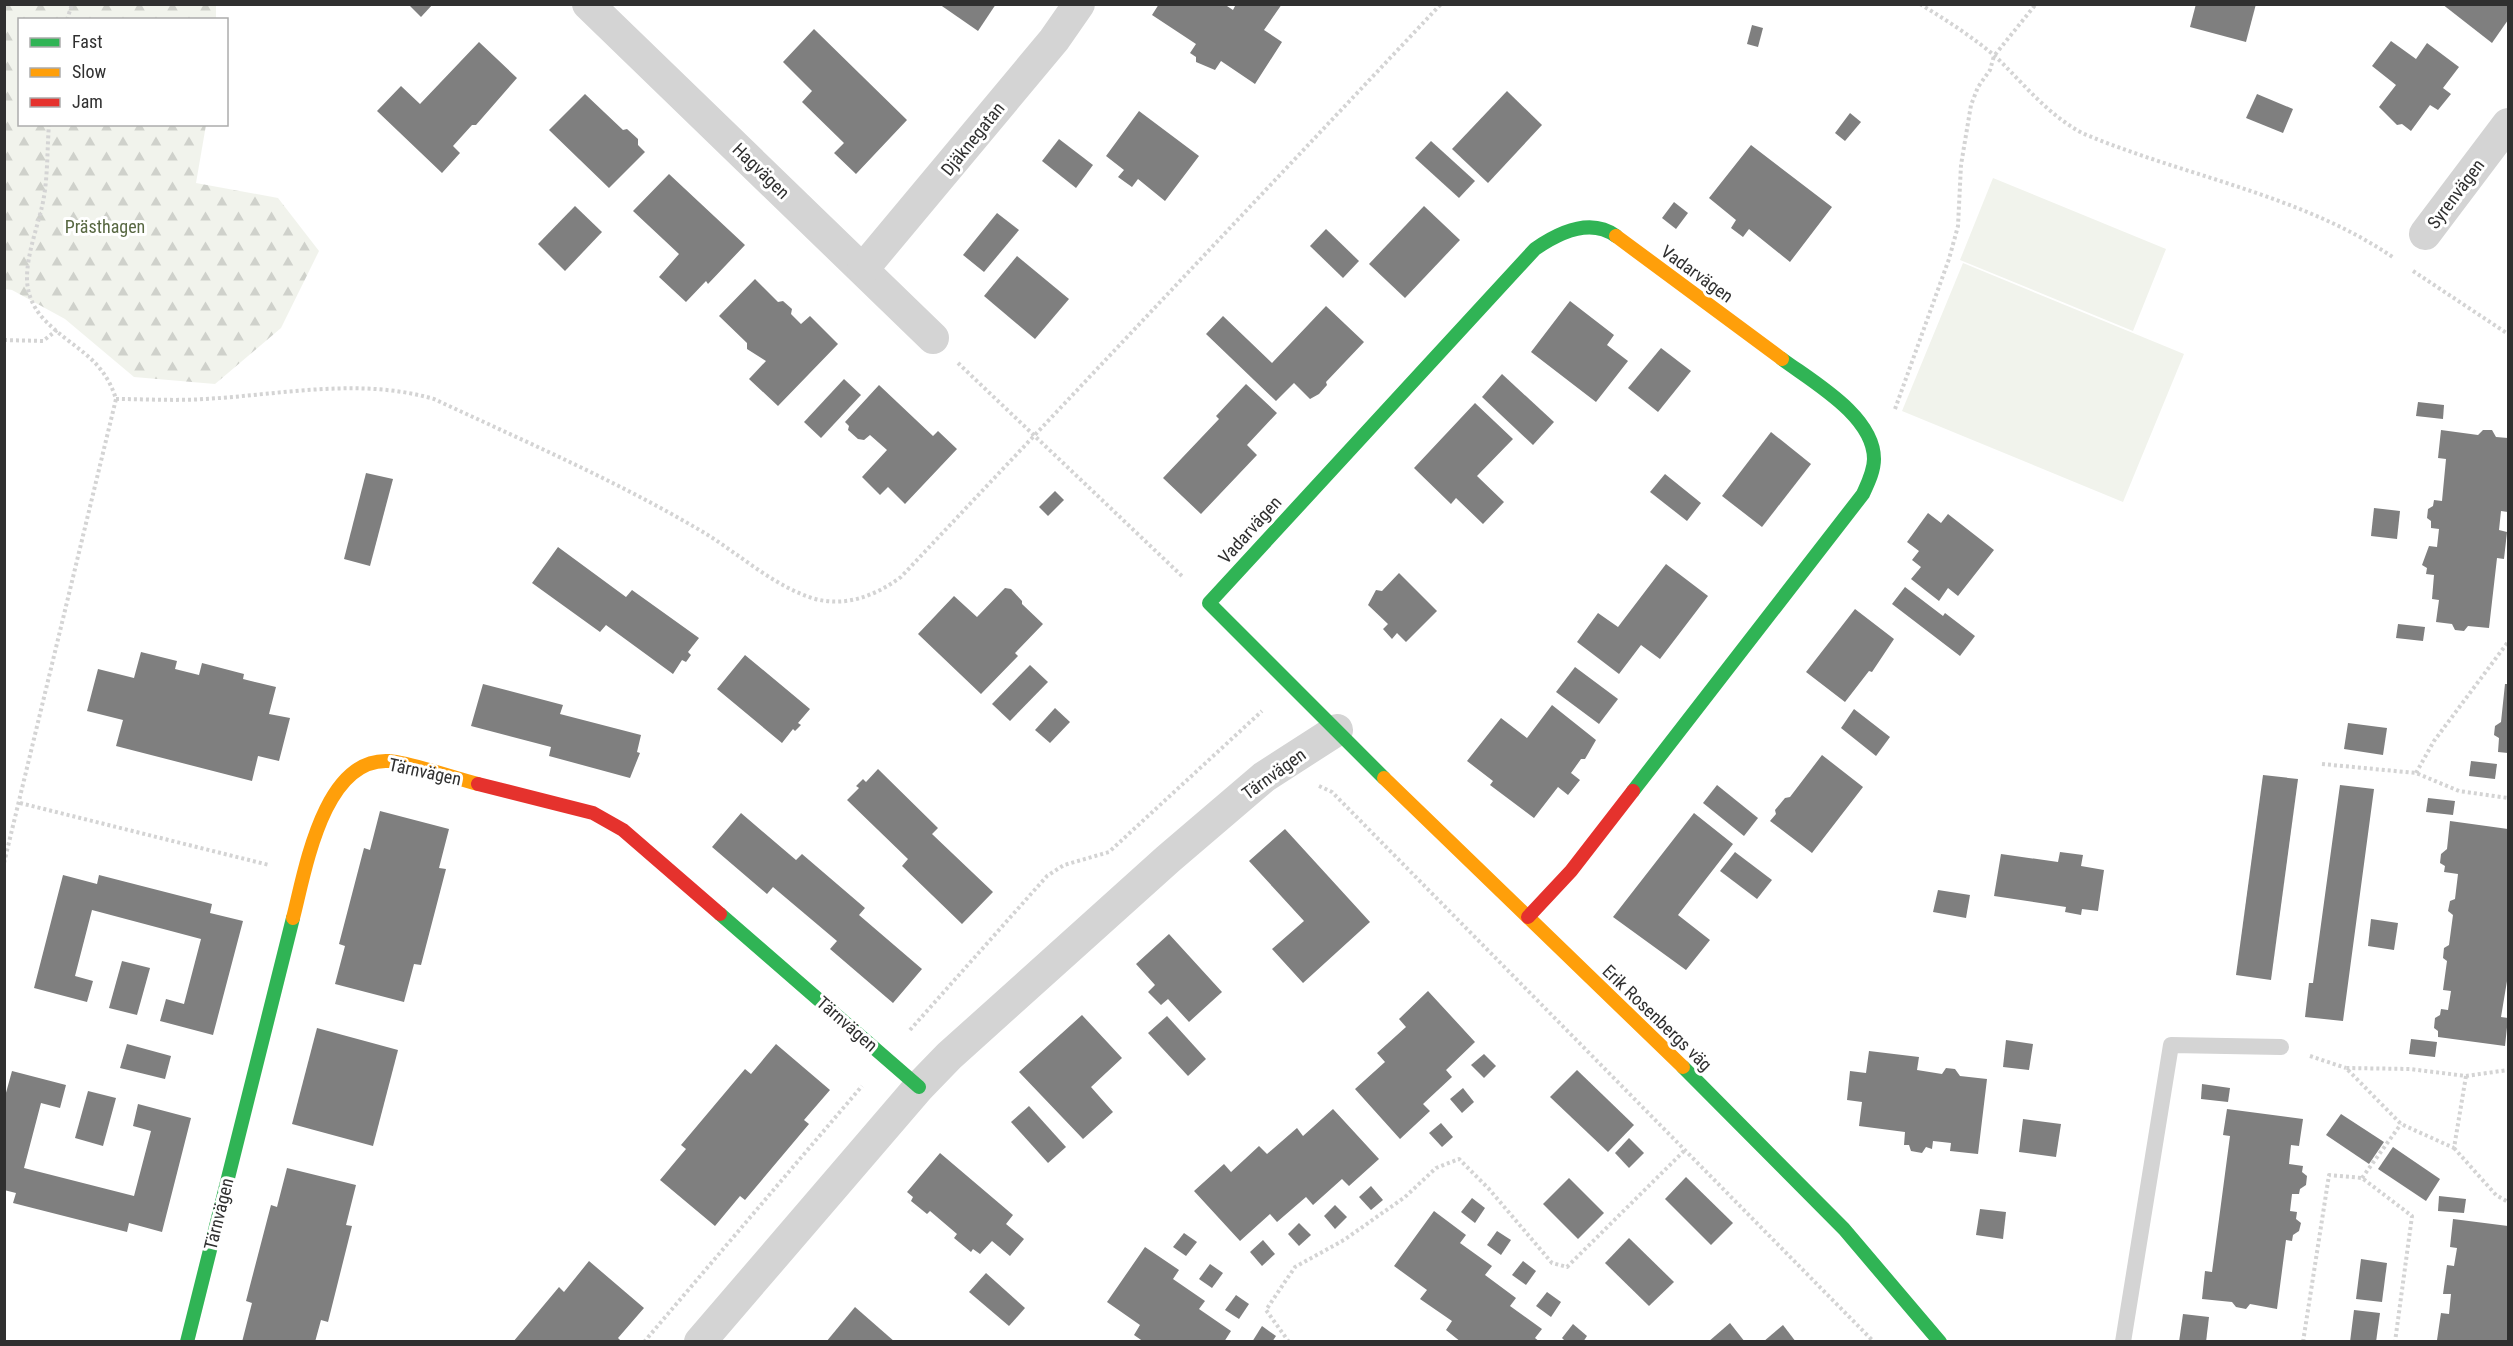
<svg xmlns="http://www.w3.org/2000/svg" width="2513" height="1346" font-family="'Roboto Condensed',sans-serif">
	<defs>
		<pattern id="forest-firs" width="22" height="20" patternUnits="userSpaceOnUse" patternTransform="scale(1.5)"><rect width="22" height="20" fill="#f1f3ec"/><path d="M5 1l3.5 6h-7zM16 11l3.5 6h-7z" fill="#cfd1cb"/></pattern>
	</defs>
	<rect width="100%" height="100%" fill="#fff"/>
	<polygon fill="url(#forest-firs)" points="5,4 216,5 216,19 20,20 20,124 206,125 196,183 278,198 319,251 281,328 215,384 134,377 65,319 12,290 5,289"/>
	<g fill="#f1f3ec">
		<polygon points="1993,178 2166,249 2133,331 1960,260"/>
		<polygon points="1963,263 2184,354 2123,502 1902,411"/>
	</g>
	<g fill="#7f7f7f">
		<polygon points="408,4 433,4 421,17"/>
		<polygon points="939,4 996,4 978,31"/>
		<polygon points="1159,4 1224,4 1233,10 1236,4 1282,4 1264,30 1282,42 1255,84 1221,61 1215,70 1196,62 1196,57 1190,53 1196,44 1152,15"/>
		<polygon points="2196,4 2256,4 2246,42 2190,27"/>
		<polygon points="2442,4 2508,4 2508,20 2492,43"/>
		<polygon points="1752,25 1763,28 1758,47 1747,44"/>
		<polygon points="814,29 907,120 856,174 834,153 844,143 802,102 812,91 783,62"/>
		<polygon points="2391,41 2416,59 2427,43 2459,67 2443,88 2451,94 2438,110 2430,105 2411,131 2402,124 2397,125 2379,107 2396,85 2372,66"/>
		<polygon points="479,42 517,78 476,125 472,125 453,146 460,153 442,173 377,111 401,86 420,104"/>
		<polygon points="1507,91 1542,125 1488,183 1452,149"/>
		<polygon points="585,94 623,130 627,129 638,139 638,145 645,152 609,188 549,130"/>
		<polygon points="2257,94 2293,109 2283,133 2246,118"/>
		<polygon points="1139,111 1199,156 1165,201 1138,179 1132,187 1118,177 1124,170 1106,156"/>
		<polygon points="1850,113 1861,122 1845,141 1835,133"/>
		<polygon points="1059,139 1093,165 1076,188 1042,161"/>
		<polygon points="1431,141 1475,181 1459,198 1415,158"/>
		<polygon points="1751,145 1832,207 1790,262 1749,229 1743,237 1731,228 1736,220 1709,198"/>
		<polygon points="669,174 745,245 708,284 706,281 686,302 659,277 679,254 633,211"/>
		<polygon points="1674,202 1688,213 1676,229 1662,218"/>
		<polygon points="575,206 602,232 565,271 538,244"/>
		<polygon points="1424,206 1460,240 1405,298 1369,264"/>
		<polygon points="997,213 1019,230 984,272 963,255"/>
		<polygon points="1326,229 1359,261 1343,278 1310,246"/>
		<polygon points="1017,256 1069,299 1035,339 984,296"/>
		<polygon points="755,279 778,302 783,301 792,309 791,314 801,324 810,316 838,344 778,406 749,379 766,361 747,349 747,343 719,316"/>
		<polygon points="1570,301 1614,335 1607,345 1628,361 1596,402 1531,352"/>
		<polygon points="1326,306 1364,342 1326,382 1327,385 1319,394 1310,399 1294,383 1276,401 1206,334 1223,316 1272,363"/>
		<polygon points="1661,348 1691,371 1658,412 1628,388"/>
		<polygon points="1502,374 1554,422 1533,445 1482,397"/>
		<polygon points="844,379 861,395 821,438 804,422"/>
		<polygon points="1246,384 1277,413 1247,445 1257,455 1201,514 1163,478 1219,419 1216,416"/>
		<polygon points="879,385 933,436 938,431 957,449 905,504 888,487 880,495 862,477 887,450 870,435 864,440 858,439 848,430 849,426 845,422"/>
		<polygon points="2418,402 2444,405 2443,419 2416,416"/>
		<polygon points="1475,403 1513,439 1477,476 1504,502 1483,524 1456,498 1451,504 1414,468"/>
		<polygon points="2441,430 2478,435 2483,430 2492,430 2496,437 2508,438 2508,512 2501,511 2499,530 2507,532 2504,559 2497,558 2489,628 2468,626 2464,631 2455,630 2452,624 2436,622 2439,600 2432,599 2434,575 2426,574 2427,568 2422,565 2429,546 2437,547 2439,529 2431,528 2431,521 2427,518 2428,509 2433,506 2434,500 2442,501 2446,459 2438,458"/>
		<polygon points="1771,432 1811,464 1762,527 1722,496"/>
		<polygon points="366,473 393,479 370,566 344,559"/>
		<polygon points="1665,474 1701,503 1687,521 1650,492"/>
		<polygon points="1055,491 1064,500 1048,516 1039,507"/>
		<polygon points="2374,508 2400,511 2397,539 2371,536"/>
		<polygon points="1928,513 1941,523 1948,514 1994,550 1958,596 1948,588 1939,601 1911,579 1921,567 1912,560 1919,551 1907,542"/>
		<polygon points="558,547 626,597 632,590 699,638 688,652 691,655 686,662 682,660 673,674 606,625 600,632 532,583"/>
		<polygon points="1666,564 1708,596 1660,659 1641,645 1619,674 1577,642 1598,613 1618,627"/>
		<polygon points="1399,573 1437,611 1406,642 1397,633 1392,639 1383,629 1388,624 1368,605 1376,590 1382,591"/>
		<polygon points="1905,587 1943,616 1945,613 1975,636 1960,656 1892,604"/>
		<polygon points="1005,588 1011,589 1022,601 1022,604 1043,624 1015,653 1018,656 981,694 918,634 954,596 977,617"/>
		<polygon points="1855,609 1894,639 1872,672 1869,671 1845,702 1806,672"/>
		<polygon points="2398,624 2425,627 2423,641 2396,638"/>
		<polygon points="141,652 177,661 175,669 199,675 202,663 244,674 243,679 276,687 269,714 290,718 279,761 258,756 252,781 116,746 123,720 87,711 98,669 134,678"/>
		<polygon points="745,655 810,709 798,723 801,725 795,731 793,729 782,743 717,689"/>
		<polygon points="1030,665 1048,682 1010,721 992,704"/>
		<polygon points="1575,667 1618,699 1599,724 1556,692"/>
		<polygon points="483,684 563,705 560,714 641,735 637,752 640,753 630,778 549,756 551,747 471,726"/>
		<polygon points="2505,684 2508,684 2508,753 2498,752 2499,738 2494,735 2495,726 2501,722"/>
		<polygon points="1552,705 1596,740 1585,759 1581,759 1571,773 1580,780 1568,795 1558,787 1534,818 1490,785 1493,781 1467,761 1501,718 1527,738"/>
		<polygon points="1055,708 1070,722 1050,743 1035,730"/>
		<polygon points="1854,709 1890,737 1876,756 1841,728"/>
		<polygon points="2348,723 2387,728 2383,755 2344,749"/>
		<polygon points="1822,755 1863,787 1812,853 1770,821 1776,814 1775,810 1785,798 1790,797"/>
		<polygon points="2471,761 2497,764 2495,779 2469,776"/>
		<polygon points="878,769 938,828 932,834 993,892 962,924 902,866 908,859 847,800 859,788 856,786 863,779 866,782"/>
		<polygon points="2263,775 2298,779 2271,980 2236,975"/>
		<polygon points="1717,785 1758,818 1744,836 1703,803"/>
		<polygon points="2340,785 2374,789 2343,1021 2305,1017 2309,983 2313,983"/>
		<polygon points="2428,798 2455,801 2453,815 2426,812"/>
		<polygon points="380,811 449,829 439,868 446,869 421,965 414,964 404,1002 335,984 345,946 339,944 364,848 370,850"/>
		<polygon points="741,813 796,860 802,854 865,908 859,915 922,969 893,1003 830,949 837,941 773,887 767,894 712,847"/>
		<polygon points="1694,813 1733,844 1678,915 1710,940 1686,970 1613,917"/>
		<polygon points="2450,821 2508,829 2508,975 2501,1017 2508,1018 2505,1046 2438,1037 2438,1031 2434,1028 2435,1018 2440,1015 2441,1009 2448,1010 2451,991 2443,990 2447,961 2443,958 2444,948 2449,945 2453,915 2448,911 2450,901 2455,899 2458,874 2444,872 2445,866 2440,863 2441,854 2447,849"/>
		<polygon points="1285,829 1370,922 1303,983 1272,949 1304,921 1249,861"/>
		<polygon points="1735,852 1772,880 1757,899 1720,871"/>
		<polygon points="2060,852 2083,855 2081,866 2104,870 2098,911 2082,909 2081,915 2065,912 2066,907 1994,896 2001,854 2058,862"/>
		<polygon points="63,875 97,884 99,875 212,904 210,913 243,921 213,1035 160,1021 166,999 184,1004 201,939 92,910 75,976 93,981 87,1002 34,988"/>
		<polygon points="1938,890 1970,895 1966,918 1933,912"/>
		<polygon points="2371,919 2398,923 2394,950 2368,946"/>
		<polygon points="1169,934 1222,992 1189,1022 1168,999 1161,1005 1148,992 1155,985 1136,964"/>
		<polygon points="122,961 150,968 137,1015 109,1008"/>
		<polygon points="1428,991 1475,1042 1446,1070 1452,1077 1423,1104 1430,1111 1400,1139 1355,1089 1385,1062 1377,1053 1406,1027 1399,1019"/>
		<polygon points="1082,1015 1122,1058 1091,1087 1113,1112 1083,1139 1019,1072"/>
		<polygon points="1167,1016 1206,1059 1188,1076 1148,1033"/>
		<polygon points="317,1028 398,1050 373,1146 292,1124"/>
		<polygon points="2411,1039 2437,1042 2435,1057 2409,1054"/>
		<polygon points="2006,1040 2033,1044 2029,1070 2003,1067"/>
		<polygon points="127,1044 171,1056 165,1079 120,1068"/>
		<polygon points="776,1044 830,1090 804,1120 809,1124 745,1200 740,1196 715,1226 660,1180 686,1149 681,1145 745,1069 751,1074"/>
		<polygon points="1869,1051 1919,1057 1917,1070 1942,1074 1946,1068 1955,1069 1960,1076 1987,1079 1978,1154 1950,1151 1951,1143 1933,1141 1932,1149 1926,1147 1922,1153 1911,1151 1909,1145 1904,1145 1905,1132 1859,1126 1862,1102 1847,1100 1850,1071 1866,1073"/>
		<polygon points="1484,1054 1496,1066 1484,1078 1471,1065"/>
		<polygon points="1577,1070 1634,1125 1608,1152 1550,1097"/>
		<polygon points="12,1071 66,1085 60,1108 41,1103 24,1168 134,1196 151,1131 133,1126 138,1104 191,1118 162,1232 129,1223 127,1232 13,1203 16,1193 4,1190 4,1100"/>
		<polygon points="2202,1084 2230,1088 2228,1102 2201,1099"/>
		<polygon points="1463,1088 1474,1102 1462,1113 1450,1099"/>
		<polygon points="88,1091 116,1098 103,1146 75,1138"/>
		<polygon points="1029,1106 1066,1147 1048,1163 1011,1122"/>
		<polygon points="1333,1109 1379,1159 1349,1186 1342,1179 1313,1205 1306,1197 1277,1222 1270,1214 1240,1241 1194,1191 1224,1164 1231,1172 1259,1146 1267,1154 1297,1128 1303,1136"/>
		<polygon points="2227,1109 2303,1119 2299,1146 2291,1145 2289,1164 2303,1166 2302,1172 2307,1176 2306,1185 2300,1189 2299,1194 2292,1194 2290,1211 2297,1212 2296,1219 2301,1223 2299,1231 2293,1235 2292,1241 2286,1240 2277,1309 2250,1304 2246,1309 2236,1307 2232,1302 2202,1299 2205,1271 2212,1272 2230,1136 2223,1135"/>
		<polygon points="2341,1114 2384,1142 2369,1164 2326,1135"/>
		<polygon points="2023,1119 2061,1124 2056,1157 2019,1152"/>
		<polygon points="1441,1123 1453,1137 1442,1147 1429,1133"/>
		<polygon points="1629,1138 1644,1153 1629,1168 1615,1153"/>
		<polygon points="2393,1147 2440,1179 2426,1201 2378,1169"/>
		<polygon points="940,1153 1013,1215 1006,1224 1024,1239 1010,1256 992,1241 980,1254 973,1249 971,1252 954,1238 957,1234 930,1211 927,1214 911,1201 913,1197 907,1192"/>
		<polygon points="287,1168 356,1185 346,1225 352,1226 328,1322 321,1320 315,1342 242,1342 252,1303 246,1301 271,1205 277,1207"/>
		<polygon points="1686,1177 1733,1223 1711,1245 1665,1199"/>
		<polygon points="1569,1178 1604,1213 1578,1239 1543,1204"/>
		<polygon points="1371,1186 1383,1200 1371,1210 1359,1197"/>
		<polygon points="2439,1196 2466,1199 2464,1213 2438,1211"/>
		<polygon points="1472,1198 1485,1208 1475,1223 1461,1212"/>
		<polygon points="1335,1205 1347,1217 1335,1229 1324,1216"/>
		<polygon points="1980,1209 2006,1212 2003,1239 1976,1235"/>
		<polygon points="1434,1211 1466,1235 1460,1243 1492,1266 1485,1275 1516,1298 1510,1306 1542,1329 1535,1338 1540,1342 1461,1342 1446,1330 1452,1321 1420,1299 1427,1290 1394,1266"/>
		<polygon points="2453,1219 2508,1226 2508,1342 2437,1340 2441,1313 2449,1314 2451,1294 2443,1294 2447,1265 2454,1266 2457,1248 2450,1247"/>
		<polygon points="1299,1223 1311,1235 1299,1246 1288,1234"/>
		<polygon points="1497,1231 1511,1240 1501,1255 1487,1245"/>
		<polygon points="1184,1233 1197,1242 1186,1256 1173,1247"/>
		<polygon points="1629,1238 1674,1282 1649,1306 1605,1263"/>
		<polygon points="1263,1240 1275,1254 1262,1266 1250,1252"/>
		<polygon points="1145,1247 1179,1270 1173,1279 1205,1301 1199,1309 1231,1331 1224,1342 1144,1342 1134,1335 1140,1325 1107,1302"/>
		<polygon points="2361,1259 2387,1263 2382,1302 2356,1299"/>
		<polygon points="589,1261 644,1308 618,1338 622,1342 513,1342 559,1287 564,1292"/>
		<polygon points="1523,1261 1536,1271 1526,1285 1512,1275"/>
		<polygon points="1210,1264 1223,1273 1212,1288 1199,1279"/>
		<polygon points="986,1273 1025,1308 1009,1326 969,1292"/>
		<polygon points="1547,1292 1561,1302 1551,1317 1536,1306"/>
		<polygon points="1236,1295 1249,1304 1239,1319 1225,1310"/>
		<polygon points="855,1307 895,1342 826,1342"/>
		<polygon points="2354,1310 2380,1313 2376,1342 2350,1342"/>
		<polygon points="2183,1314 2209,1317 2206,1342 2179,1342"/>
		<polygon points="1730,1323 1745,1342 1708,1342"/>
		<polygon points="1573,1324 1587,1336 1583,1342 1566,1342 1562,1338"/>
		<polygon points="1783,1325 1796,1342 1763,1342"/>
		<polygon points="1262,1326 1276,1336 1272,1342 1252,1342"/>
	</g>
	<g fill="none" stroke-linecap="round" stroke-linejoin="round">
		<g stroke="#d4d4d4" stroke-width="4" stroke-dasharray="3 3" stroke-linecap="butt">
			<path d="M1920,4c26,16 53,33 76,53 28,27 51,57 86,76 101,43 221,62 312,125"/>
			<polyline points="67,20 72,4"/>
			<polyline points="2413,271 2508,334"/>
			<polyline points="4,340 43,341 57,330"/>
			<polyline points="958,363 1183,577"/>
			<path d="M116,399c29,0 59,2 88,0 76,-4 155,-22 230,0 90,42 183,82 269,133 35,21 69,53 109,66 32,10 63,-2 89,-21l540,-573"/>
			<polyline points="1895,409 1949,259 1958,226 1961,165 1971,105 1978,87 1990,70 1994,56 2036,4"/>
			<polyline points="2322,764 2416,773 2459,791 2508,798"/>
			<polyline points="2416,773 2434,741 2508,642"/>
			<polyline points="1319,786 1332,792 1874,1342"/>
			<polyline points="20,803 269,865"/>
			<path d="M4,863l112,-464c-14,-45 -47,-51 -75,-83 -9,-11 -14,-24 -14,-38 0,-25 11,-52 16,-76 5,-25 4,-52 6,-78"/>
			<polyline points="910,1030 1047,876 1064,865 1109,852 1262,711"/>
			<polyline points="2310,1056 2346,1068"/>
			<polyline points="2466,1076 2454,1148 2401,1124 2346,1068 2410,1069 2466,1076 2508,1070"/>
			<polyline points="2454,1148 2496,1195 2508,1202"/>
			<polyline points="2362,1178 2401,1124"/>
			<polyline points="644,1342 862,1086"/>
			<polyline points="1289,1342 1266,1310 1295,1267 1344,1240 1405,1197 1436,1168 1459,1159 1489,1189 1552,1263 1567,1267 1685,1150"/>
			<polyline points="2303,1342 2329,1175 2362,1178 2412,1216 2395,1342"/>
		</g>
		<polyline stroke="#d4d4d4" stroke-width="16" points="2123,1342 2171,1045 2281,1047"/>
		<g stroke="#d4d4d4" stroke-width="32">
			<polyline points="588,4 933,338"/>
			<polyline points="2425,234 2508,124"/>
			<polyline points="863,269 1054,40 1079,4"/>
			<polyline points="700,1342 919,1087 949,1056 1168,859 1264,777 1337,730"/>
		</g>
		<g stroke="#30b455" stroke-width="14">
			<path d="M1384,778l-175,-175 326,-354c23,-16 55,-32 81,-13"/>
			<path d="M1633,791l230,-297c5,-11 11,-23 11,-35 0,-43 -61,-77 -92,-100"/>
			<polyline points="720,914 919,1087"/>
			<polyline points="1683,1067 1844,1229 1940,1342"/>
			<polyline points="187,1342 293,918"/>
		</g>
		<g stroke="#ff9f0a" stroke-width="14">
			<polyline points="1616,236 1782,359"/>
			<polyline points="1384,778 1683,1067"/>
			<path d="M293,918c12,-46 30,-161 96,-157 23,2 65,17 89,23"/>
		</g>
		<g stroke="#e5322d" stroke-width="14">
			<polyline points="478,784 593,813 623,830 720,914"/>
			<polyline points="1528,917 1571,871 1633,791"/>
		</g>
	</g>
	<g text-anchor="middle" stroke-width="6" stroke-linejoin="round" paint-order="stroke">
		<g font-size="18" fill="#303030" stroke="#fff">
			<text transform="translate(973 139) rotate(-51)" y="6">Djäknegatan</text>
			<text transform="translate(761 171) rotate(44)" y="6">Hagvägen</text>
			<text transform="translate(2456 194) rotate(-53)" y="6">Syrenvägen</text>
			<text transform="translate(1697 274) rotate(36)" y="6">Vadarvägen</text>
			<text transform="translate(1250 530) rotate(-48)" y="6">Vadarvägen</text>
			<text transform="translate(425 772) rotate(12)" y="6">Tärnvägen</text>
			<text transform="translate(1274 774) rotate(-36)" y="6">Tärnvägen</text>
			<text transform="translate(1657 1018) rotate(44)" y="6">Erik Rosenbergs väg</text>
			<text transform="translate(847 1024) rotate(41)" y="6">Tärnvägen</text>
			<text transform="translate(219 1214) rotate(-76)" y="6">Tärnvägen</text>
		</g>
		<g font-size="18" fill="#586842" stroke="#fff">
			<text x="105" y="233">Prästhagen</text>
		</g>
	</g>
	<rect width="2513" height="1346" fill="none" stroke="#303030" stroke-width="12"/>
	<rect x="18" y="18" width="210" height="108" fill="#ffffff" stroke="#acacac" stroke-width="1.5"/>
	<rect x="30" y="38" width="30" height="9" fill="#30b455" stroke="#acacac" stroke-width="1.5"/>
	<text x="72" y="48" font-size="18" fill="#303030">Fast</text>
	<rect x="30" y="68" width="30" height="9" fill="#ff9f0a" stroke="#acacac" stroke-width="1.5"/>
	<text x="72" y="78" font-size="18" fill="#303030">Slow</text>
	<rect x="30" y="98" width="30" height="9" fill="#e5322d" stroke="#acacac" stroke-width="1.5"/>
	<text x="72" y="108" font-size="18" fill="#303030">Jam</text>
</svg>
